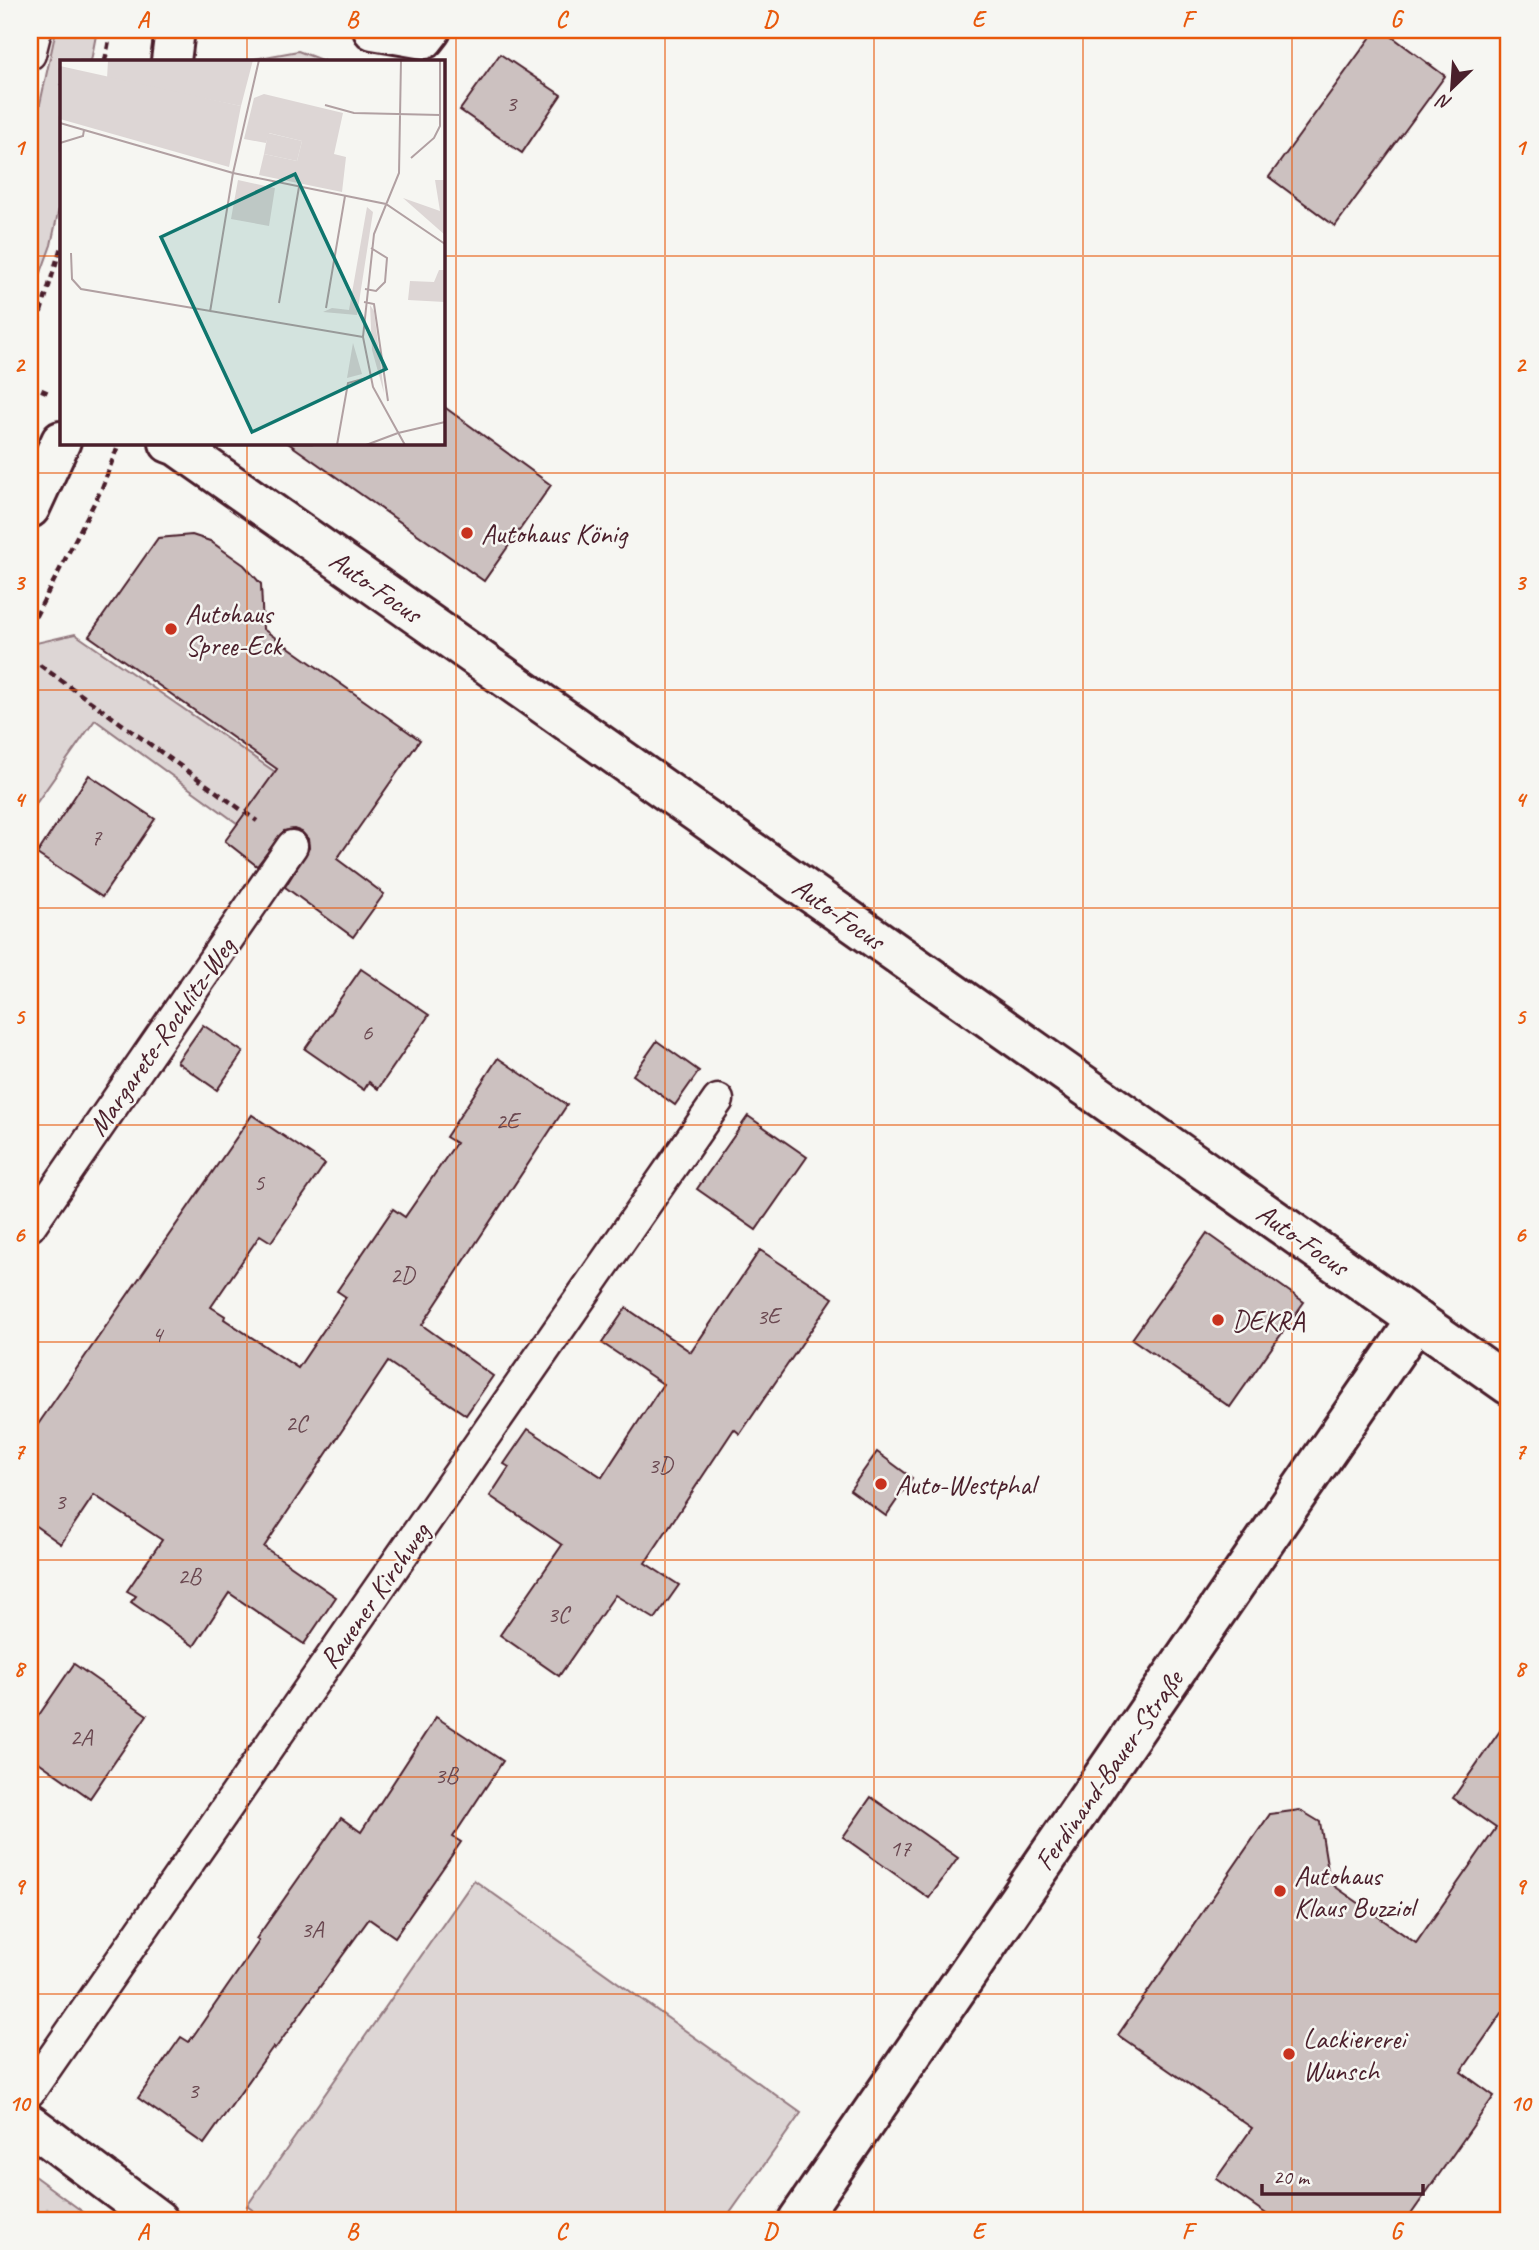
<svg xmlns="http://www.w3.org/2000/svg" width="1539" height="2250" font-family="Caveat,sans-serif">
	<defs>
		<pattern id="forest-firs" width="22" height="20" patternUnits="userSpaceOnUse" patternTransform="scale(1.75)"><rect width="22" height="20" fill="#ddd6d5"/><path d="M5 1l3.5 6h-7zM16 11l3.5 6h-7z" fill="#bfb7b7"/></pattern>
	</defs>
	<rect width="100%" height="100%" fill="#f6f6f2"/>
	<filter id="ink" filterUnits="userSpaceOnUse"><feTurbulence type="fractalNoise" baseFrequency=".0143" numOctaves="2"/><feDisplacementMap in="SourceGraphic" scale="14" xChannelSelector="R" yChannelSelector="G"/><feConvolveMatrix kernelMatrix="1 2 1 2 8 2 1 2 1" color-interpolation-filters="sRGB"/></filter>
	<g filter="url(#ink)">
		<g fill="#ddd6d5" stroke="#947a80" stroke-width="2">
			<polygon points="56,30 97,30 91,61 61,61 61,199 51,245 30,303 30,150"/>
			<polygon points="298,51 324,61 243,61"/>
			<polygon points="75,634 342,818 260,796 241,826 95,720 30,812 30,655 36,643"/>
			<polygon points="474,1880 801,2113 725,2220 266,2220 247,2206"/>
		</g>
		<polygon fill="url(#forest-firs)" stroke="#947a80" stroke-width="2" points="30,2173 94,2220 30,2220"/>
		<g fill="#ccc1c0" stroke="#4a1f2b" stroke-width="2">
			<polygon points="1376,30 1383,30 1445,76 1335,226 1269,177"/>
			<polygon points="500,54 561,95 522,153 460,110"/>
			<polygon points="443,406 551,485 484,581 288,443 443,443"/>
			<polygon points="192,535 210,541 244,565 261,584 263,629 420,740 337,859 384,894 353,937 285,887 309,848 308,839 302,832 294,829 284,831 257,866 225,841 277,769 89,636 158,538"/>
			<polygon points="89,775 155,819 102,897 37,854"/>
			<polygon points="361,969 429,1015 378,1089 369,1082 364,1090 305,1049"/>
			<polygon points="203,1025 243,1052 217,1090 177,1062"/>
			<polygon points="657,1041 699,1071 675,1105 633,1075"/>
			<polygon points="498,1058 567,1105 422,1325 493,1376 466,1415 388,1362 264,1547 336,1597 304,1644 229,1593 194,1646 131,1602 136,1596 127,1591 162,1540 94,1495 61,1544 30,1522 30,1436 252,1115 325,1164 271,1242 260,1235 211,1307 225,1316 224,1319 298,1368 346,1297 337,1291 393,1209 405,1217 456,1143 446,1137"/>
			<polygon points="748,1116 807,1157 756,1230 697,1189"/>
			<polygon points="1207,1233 1304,1302 1230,1407 1132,1339"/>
			<polygon points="760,1250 833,1298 740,1434 734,1429 645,1563 679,1585 655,1619 615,1595 559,1676 500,1635 562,1545 490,1496 509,1467 504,1464 528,1429 602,1477 663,1384 602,1343 626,1308 691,1352"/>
			<polygon points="877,1452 912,1478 886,1516 850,1490"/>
			<polygon points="74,1664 147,1715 90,1798 30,1756 30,1728"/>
			<polygon points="436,1717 503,1761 453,1837 461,1842 395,1937 369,1919 275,2049 273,2047 204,2144 138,2098 181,2037 189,2042 259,1941 256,1939 341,1818 361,1832"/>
			<polygon points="1509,1718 1509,2003 1461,2072 1494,2096 1407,2220 1275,2220 1216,2179 1252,2128 1118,2035 1270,1814 1300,1810 1320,1822 1330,1883 1416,1943 1496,1828 1453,1798"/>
			<polygon points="871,1797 958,1858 929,1898 843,1837"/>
		</g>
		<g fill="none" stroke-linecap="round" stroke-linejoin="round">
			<defs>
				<g id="service">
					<polyline points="30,54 36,30"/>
					<polyline points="30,1226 292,846"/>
					<polyline points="30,2091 718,1100"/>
				</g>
				<g id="minor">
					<polyline points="373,30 424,39 431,30"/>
					<polyline points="169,443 177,446 1509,1385"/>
					<polyline points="30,2124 158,2220"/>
					<polyline points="798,2220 1417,1320"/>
				</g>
				<g id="secondary">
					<polyline points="171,61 175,30"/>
					<polyline points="30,508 61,441"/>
				</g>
			</defs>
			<use href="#service" stroke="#4a1f2b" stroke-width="35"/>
			<use href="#minor" stroke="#4a1f2b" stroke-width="44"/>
			<use href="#secondary" stroke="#4a1f2b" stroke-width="44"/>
			<g stroke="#4a1f2b" stroke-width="4.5" stroke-dasharray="7 5" stroke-linecap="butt">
				<polyline points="105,61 111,30"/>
				<polyline points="30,347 61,247"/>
				<polyline points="30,385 51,394"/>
				<polyline points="30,627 102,488 119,443"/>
				<polyline points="30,658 257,821"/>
			</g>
			<use href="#service" stroke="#f6f6f2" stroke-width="30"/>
			<use href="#minor" stroke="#f6f6f2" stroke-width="38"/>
			<use href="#secondary" stroke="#f6f6f2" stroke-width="38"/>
		</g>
	</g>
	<path fill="none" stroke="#e8590c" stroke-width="2" stroke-opacity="0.55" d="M247,30v31M456,30v2190M665,30v2190M874,30v2190M1083,30v2190M1292,30v2190M30,256h31M443,256h1066M247,443v1777M30,473h1479M30,690h1479M30,908h1479M30,1125h1479M30,1342h1479M30,1560h1479M30,1777h1479M30,1994h1479"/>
	<g fill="#c8321e" stroke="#f6f6f2" stroke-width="2.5">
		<circle cx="467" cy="533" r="7"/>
		<circle cx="171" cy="629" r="7"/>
		<circle cx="1218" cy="1320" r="7"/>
		<circle cx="881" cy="1484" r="7"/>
		<circle cx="1280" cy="1891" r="7"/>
		<circle cx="1289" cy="2054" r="7"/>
	</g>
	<g text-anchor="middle" stroke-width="5" stroke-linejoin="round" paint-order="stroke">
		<g font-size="24" fill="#6a4850">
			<text x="511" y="111">3</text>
			<text x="96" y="845">7</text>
			<text x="367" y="1040">6</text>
			<text x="507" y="1129">2E</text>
			<text x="259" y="1190">5</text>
			<text x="402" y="1283">2D</text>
			<text x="768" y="1324">3E</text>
			<text x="157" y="1342">4</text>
			<text x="296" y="1431">2C</text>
			<text x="660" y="1473">3D</text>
			<text x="60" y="1509">3</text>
			<text x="189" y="1584">2B</text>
			<text x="558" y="1622">3C</text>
			<text x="81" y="1745">2A</text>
			<text x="446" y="1783">3B</text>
			<text x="900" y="1856">17</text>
			<text x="312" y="1937">3A</text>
			<text x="193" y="2098">3</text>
		</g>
		<g font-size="28" fill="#4a1f2b" stroke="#f6f6f2" text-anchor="start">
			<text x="481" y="543">Autohaus König</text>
			<text x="185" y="623">Autohaus<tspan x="185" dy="32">Spree-Eck</tspan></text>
			<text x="1232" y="1330">DEKRA</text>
			<text x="895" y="1494">Auto-Westphal</text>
			<text x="1294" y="1885">Autohaus<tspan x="1294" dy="32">Klaus Buzziol</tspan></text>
			<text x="1303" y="2048">Lackiererei<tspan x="1303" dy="32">Wunsch</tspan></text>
		</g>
		<g font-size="28" fill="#4a1f2b" stroke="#f6f6f2">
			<text transform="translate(376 586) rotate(35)" y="10">Auto-Focus</text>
			<text transform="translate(839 913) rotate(35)" y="10">Auto-Focus</text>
			<text transform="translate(161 1036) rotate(-55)" y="10">Margarete-Rochlitz-Weg</text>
			<text transform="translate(1303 1239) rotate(35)" y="10">Auto-Focus</text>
			<text transform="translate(374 1595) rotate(-55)" y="10">Rauener Kirchweg</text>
			<text transform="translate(1108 1770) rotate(-55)" y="10">Ferdinand-Bauer-Straße</text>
		</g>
	</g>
	<g transform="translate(60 60)">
		<rect width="385" height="385" fill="#f6f6f2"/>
		<path d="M48,0h145l-12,46 -134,-27zM208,73l34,8 -5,20 -33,-7zM178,120l37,8 -6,38 -38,-7zM375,120h10v55l-42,-37 37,13zM307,147l6,5 -16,103 -34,-3 9,-4 17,2zM379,210h6v32l-37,-2 2,-19 24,1zM310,245l4,6 10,82 -12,-43zM293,283l9,31 -15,4z" fill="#ddd6d5"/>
		<path d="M0,6l181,40 -12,61 -169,-48zM204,34l79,19 -9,41 12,3 -4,35 -83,-17 5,-21 33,7 5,-20 -33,-8 -3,10 -22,-4 10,-41z" fill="#ddd6d5"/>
		<path fill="none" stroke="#b1a0a2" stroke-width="2" d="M341,0l-2,113 -25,61 -11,103 10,50 32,58M265,45l29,8 86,2M0,63l173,50 153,31 59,40M0,83l23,-7 1,-6M351,98l23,-20 6,-12v-66M11,193l1,26 9,10 282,48M305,229l11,2 9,-9 2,-24 -16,-10M304,242l10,2 14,97M219,243l20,-116M266,248l19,-112M150,252l23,-139 26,-113M338,373l47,-11M277,385l11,-62 22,-6M306,385l32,-12"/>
		<path fill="#0f766e" fill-opacity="0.15" stroke="#0f766e" stroke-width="3.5" d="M235,114l91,195 -134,63 -91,-195z"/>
		<rect width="385" height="385" fill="none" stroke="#4a1f2b" stroke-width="3.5"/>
	</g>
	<rect width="1539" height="2250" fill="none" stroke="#f6f6f2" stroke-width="77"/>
	<g transform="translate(1452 88) rotate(205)" stroke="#f6f6f2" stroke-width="5" paint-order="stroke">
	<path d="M0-5L12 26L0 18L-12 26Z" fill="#4a1f2b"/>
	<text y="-10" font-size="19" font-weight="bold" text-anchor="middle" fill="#4a1f2b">N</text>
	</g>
	<path d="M1262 2184v10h161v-10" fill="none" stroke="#4a1f2b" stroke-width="3.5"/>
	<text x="1273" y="2184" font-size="21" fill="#4a1f2b" stroke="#f6f6f2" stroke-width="5" paint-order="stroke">20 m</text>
	<rect x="38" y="38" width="1462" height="2174" fill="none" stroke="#e8590c" stroke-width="2.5"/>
	<g font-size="23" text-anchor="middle" font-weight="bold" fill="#e8590c">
		<text x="143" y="27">A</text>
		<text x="352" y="27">B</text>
		<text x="561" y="27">C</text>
		<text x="770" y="27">D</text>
		<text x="978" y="27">E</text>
		<text x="1187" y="27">F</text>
		<text x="1396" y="27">G</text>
		<text x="19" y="155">1</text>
		<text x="1520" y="155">1</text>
		<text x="19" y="372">2</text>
		<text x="1520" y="372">2</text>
		<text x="19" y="590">3</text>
		<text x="1520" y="590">3</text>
		<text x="19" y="807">4</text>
		<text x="1520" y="807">4</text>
		<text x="19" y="1024">5</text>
		<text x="1520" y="1024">5</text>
		<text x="19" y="1242">6</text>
		<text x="1520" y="1242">6</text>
		<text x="19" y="1459">7</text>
		<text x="1520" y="1459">7</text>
		<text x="19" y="1676">8</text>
		<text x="1520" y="1676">8</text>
		<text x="19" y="1894">9</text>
		<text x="1520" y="1894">9</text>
		<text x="19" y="2111">10</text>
		<text x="1520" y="2111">10</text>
		<text x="143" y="2239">A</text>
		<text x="352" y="2239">B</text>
		<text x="561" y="2239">C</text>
		<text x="770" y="2239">D</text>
		<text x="978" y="2239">E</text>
		<text x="1187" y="2239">F</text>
		<text x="1396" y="2239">G</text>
	</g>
</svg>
